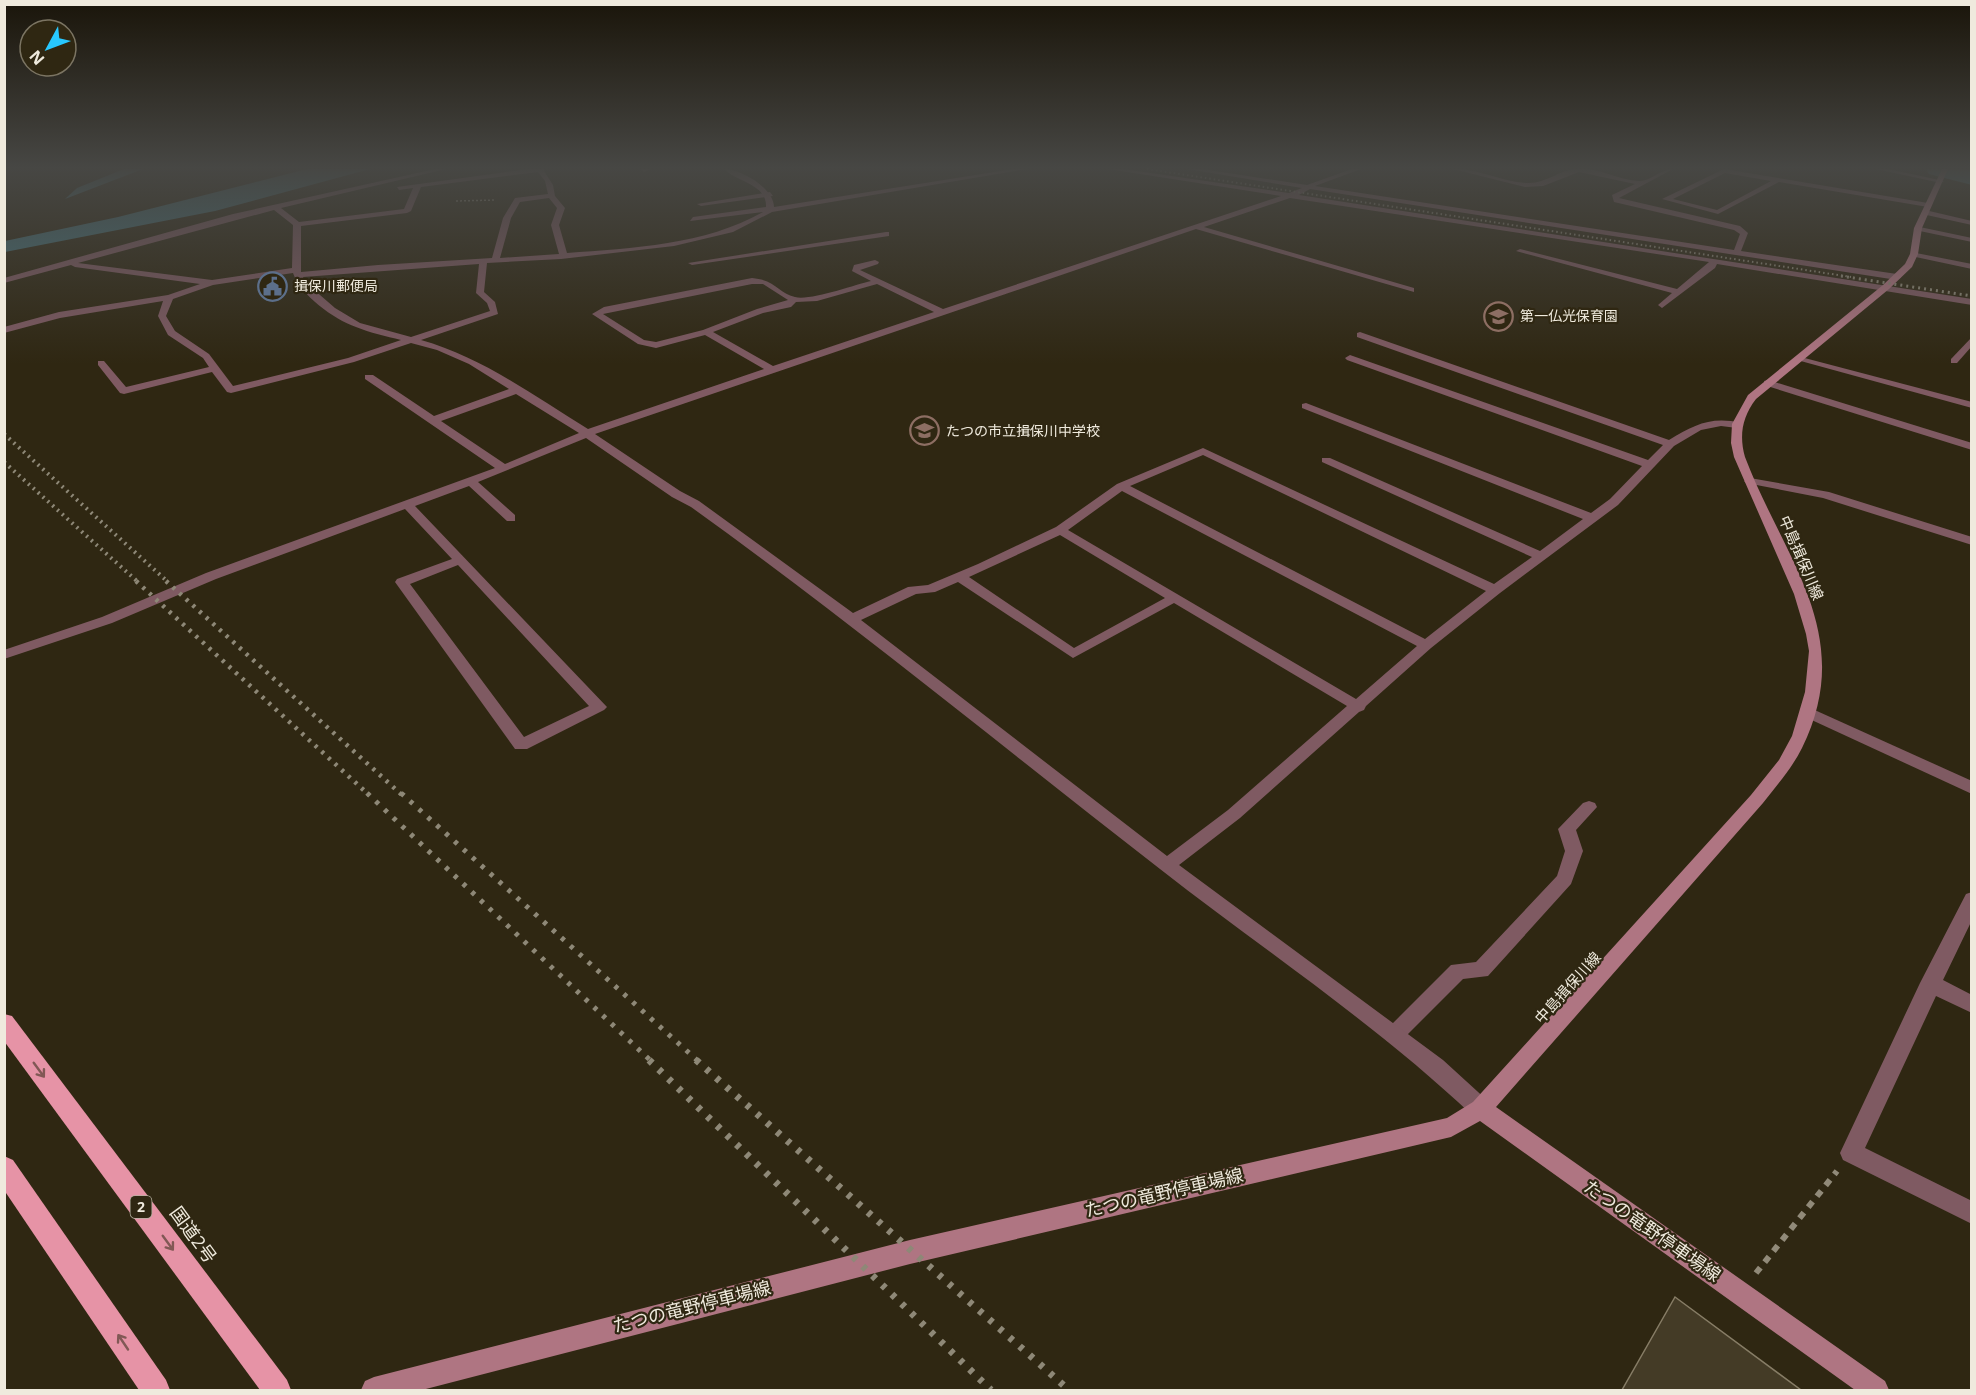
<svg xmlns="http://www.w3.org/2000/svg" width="1976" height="1395" font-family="'Open Sans','Noto Sans JP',sans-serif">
	<rect width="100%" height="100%" fill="#2f2712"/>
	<g fill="#45727a">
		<polygon points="124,169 143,169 65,199 77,188"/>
		<polygon points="307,169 370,169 215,211 5,252 5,241 118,217"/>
	</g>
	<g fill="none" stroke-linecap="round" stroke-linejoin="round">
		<polygon fill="#45727a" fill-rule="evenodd" points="1926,169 1972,170 1972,185 1929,174"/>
	</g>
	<polygon fill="#443b26" stroke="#877d66" stroke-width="1.5" points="1675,1297 1801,1390 1622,1390"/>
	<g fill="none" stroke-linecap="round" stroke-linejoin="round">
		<polyline stroke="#918a79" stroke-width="1.5" stroke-dasharray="2 2" stroke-linecap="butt" points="456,201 496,200"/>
		<polyline stroke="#918a79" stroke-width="6" stroke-dasharray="7 7" stroke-linecap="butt" points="1756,1273 1837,1171"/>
		<g fill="#7f5a62" fill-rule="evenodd">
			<polygon points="641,169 651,169 644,172"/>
			<polygon points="770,192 773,196 701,206 697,204"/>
			<polygon points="1589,801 1595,803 1597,807 1576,830 1583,851 1571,884 1488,976 1463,979 1401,1041 1394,1044 1387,1041 1384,1035 1387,1029 1451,965 1476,962 1557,876 1565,851 1558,829 1583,803"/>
		</g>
		<g fill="#7f5a62" fill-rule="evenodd">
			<path d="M435,169h11l-165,39 18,14 105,-13 9,-21 -14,2 -2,-3 131,-18h17l-1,2 9,14 2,11 10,12 -6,17 8,28c65,-5 138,-8 196,-41l-73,9 3,-4 73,-10c1,-23 -29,-25 -42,-38 17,0 50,19 50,38l239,-38h14l-255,43 -39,20 -59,14 -113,13 -74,4 -3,29 11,10 3,12 -77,26c61,17 113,56 167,89l176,-60 -59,-34 -49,13 -18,-4 -46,-30 12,-7 148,-29c24,2 26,15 43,19 15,4 59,-12 76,-16l-19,-10 2,-6 21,-5 4,2 -1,2 -18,6 83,39 338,-113 -173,-27h15l166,24 13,-5 -115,-19h15l105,16 45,-16h9l-46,17 419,64 6,-16 -6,-4 -120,-28 -2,-7 23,-11 -56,-12 -36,14 -18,1 -72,-18c26,-1 50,14 76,14 17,0 31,-13 47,-14 22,-2 42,11 63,12 12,0 22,-12 34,-12l-54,29 121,28 8,7 -7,18 156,23 4,3 -4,3 -587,-91 -11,6 673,104v6l-255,-41 -2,4 -53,40 -4,-3 14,-12 -156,-42 4,-2 157,40 32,-27 -419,-64 -86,29 210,61v4l-218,-63 -601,205 85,57 19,10 154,112 55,-26 20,-2 50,-21 78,-37 61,-43 86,-36 291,136 38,-27 -210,-95v-4h8l210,93 43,-32 -281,-111v-4l4,-1 285,110 19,-14 32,-33 -295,-106 -2,-2 5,-3 298,105 15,-15 -306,-108v-4l3,-1 309,108c25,-15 42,-24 72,-17l1,2 -5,3 -16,-2 -20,4 -27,16 -56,59 -118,88 -69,55 -65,58 -2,4 -5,2 -119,106 -61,47 264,195 46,42 3,7 -3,7 -8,3 -8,-3c-96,-91 -208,-165 -313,-247 -156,-121 -309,-247 -469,-362l-19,-10 -86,-59 -108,44 37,33v6h-8l-38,-35 -54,20 192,201 -3,3 -77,39h-12l-120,-167 2,-3 55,-20 -47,-50 -189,70 -104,44 -108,36v-9l98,-33 104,-44 289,-105 -130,-89v-4h8l61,41 75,-27 -40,-25 -32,-14 -26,-7 -57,19 -123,31 -4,-1 -15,-20 -88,22 -4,-1 -22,-28v-4h6l22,26 83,-20 -6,-9 -35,-23 -10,-19 5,-15 -103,17 -56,15v-6l55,-15 109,-17 32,-11 -125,-17 -4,-2 -67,18v-5l229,-64zM538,172l7,9 3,13 -33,4 -12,20 -11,40 -114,7 -77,7v-46l106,-13 4,-2 10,-24zM549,198l8,10 -6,17 8,29 -59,4 11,-40 9,-16zM274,210l19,15 -1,43 -80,12 -134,-17zM479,264l-3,29 11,10 3,8 -79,26 -51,-14 -25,-15 -30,-26 -2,-5zM293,273c8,22 40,46 63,54 14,6 30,9 45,13l-53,18 -115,28 -24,-32 -34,-23 -9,-15 7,-17 40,-14zM752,284h11l25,16 -31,9 -54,21 -47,12 -12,-2 -41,-26zM877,284l57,28 -161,54 -60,-34 50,-19 28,-6 5,-5 21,-1zM516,394l63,39 -74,31 -64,-43zM1203,455l283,136 -61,48 -295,-153zM1122,491l295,155 -61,53 -288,-169zM1060,535l105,63 -91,50 -105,-71zM458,565l131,141 -65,31 -114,-153zM958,582l115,76 101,-55 173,103 -119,104 -61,46 -306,-236 55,-26 19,-2z"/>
			<path d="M1724,169l204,34 4,2 -4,2 -149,-25 -61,32 -56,-15zM1725,173l46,8 -54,29 -44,-11z"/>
			<polygon points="1876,169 1888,169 1944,181 1941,183"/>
			<polygon points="1925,210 1972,221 1972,225 1922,214"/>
			<polygon points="1915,226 1972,238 1972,242 1915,230"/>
			<polygon points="886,232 889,232 889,236 692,265 688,263"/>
			<polygon points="1911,252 1972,264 1972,269 1911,256"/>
			<polygon points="1972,337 1972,346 1957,363 1951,363 1951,359"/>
			<polygon points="1797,356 1972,402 1972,408 1797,360"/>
			<polygon points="1768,380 1972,443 1972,450 1764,385 1764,381"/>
			<polygon points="1808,707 1972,781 1972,794 1803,716 1800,712"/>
			<polygon points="1972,892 1972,920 1943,980 1972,995 1972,1013 1936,996 1865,1148 1972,1201 1972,1224 1843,1160 1840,1153 1920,983 1966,894"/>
		</g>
		<polygon fill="#7f5a62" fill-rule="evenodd" points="1750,478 1829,492 1972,537 1972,545 1823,498 1746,483 1744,481"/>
		<path fill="#af7582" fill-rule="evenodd" d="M1942,169h6l-26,59 -4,26 -6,13 -23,22 -133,110c-14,18 -17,37 -11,58 38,101 113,177 57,291 -10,20 -25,37 -39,55l-267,304 389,274 4,9h-34l-375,-269 -29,16 -541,127 -488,126h-61l4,-9 9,-4 536,-137 537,-122 26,-16 278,-307 28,-35 13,-24 13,-44 4,-41 -3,-17 -12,-40 -60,-137 -3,-14 1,-19 16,-29 135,-110 22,-21 5,-10 4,-26z"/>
		<g fill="#e693a6" fill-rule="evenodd">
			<polygon points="4,1014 12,1016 287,1380 291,1390 260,1390 4,1041"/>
			<polygon points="4,1156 13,1160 166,1380 170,1390 139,1390 4,1190"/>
		</g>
		<polyline stroke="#8e8877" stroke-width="2" stroke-dasharray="1.5 3" stroke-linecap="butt" points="1147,169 1851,277"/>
		<polyline stroke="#8e8877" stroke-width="3" stroke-dasharray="2 4" stroke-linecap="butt" points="1841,276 1972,296"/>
		<g stroke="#8e8877" stroke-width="4" stroke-dasharray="2 4.5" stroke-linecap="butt">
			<polyline points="4,434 168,582"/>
			<polyline points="4,462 138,582"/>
		</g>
		<g stroke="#8e8877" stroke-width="4.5" stroke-dasharray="3 6" stroke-linecap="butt">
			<polyline points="136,581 369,795"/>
			<polyline points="166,581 402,795"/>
		</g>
		<g stroke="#8e8877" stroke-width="5" stroke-dasharray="4 8" stroke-linecap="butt">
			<polyline points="367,793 651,1061"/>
			<polyline points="401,793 698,1061"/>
		</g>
		<g stroke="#8e8877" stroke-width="7" stroke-dasharray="4.5 9" stroke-linecap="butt">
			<polyline points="649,1060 991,1390"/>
			<polyline points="696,1060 1069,1390"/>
		</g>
	</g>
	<defs><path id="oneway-shaft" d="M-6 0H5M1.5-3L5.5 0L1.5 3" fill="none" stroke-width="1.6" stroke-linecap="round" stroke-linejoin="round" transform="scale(1.5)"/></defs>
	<g stroke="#815855">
		<use href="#oneway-shaft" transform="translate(39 1070) rotate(54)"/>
		<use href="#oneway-shaft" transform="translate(168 1243) rotate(54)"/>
		<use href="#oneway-shaft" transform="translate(123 1342) rotate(-124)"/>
	</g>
	<linearGradient id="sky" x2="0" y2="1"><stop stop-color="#1a150a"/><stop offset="0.46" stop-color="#474744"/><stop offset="1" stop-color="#474744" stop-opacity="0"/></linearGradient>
	<rect width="1976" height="364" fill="url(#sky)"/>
	<defs>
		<symbol id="civic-ring" viewBox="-11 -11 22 22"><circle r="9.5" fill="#2f2712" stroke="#5c6f8a" stroke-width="1.5"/><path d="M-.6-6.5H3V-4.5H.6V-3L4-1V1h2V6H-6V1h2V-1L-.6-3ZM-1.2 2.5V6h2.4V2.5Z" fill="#5c6f8a"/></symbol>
		<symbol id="school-ring" viewBox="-11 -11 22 22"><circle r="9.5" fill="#2f2712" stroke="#8d6e63" stroke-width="1.5"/><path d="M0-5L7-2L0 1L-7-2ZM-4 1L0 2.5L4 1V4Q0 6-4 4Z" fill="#8d6e63"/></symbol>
	</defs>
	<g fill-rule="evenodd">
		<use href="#civic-ring" x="256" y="270" width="33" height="33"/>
		<use href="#school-ring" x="1482" y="300" width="33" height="33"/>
		<use href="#school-ring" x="908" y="414" width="33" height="33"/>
	</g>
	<g text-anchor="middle" stroke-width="4.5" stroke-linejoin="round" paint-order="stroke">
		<g font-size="14" fill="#efeadd" stroke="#2f2712" text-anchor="start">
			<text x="294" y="291">揖保川郵便局</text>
			<text x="1520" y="321">第一仏光保育園</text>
			<text x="946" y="436">たつの市立揖保川中学校</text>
		</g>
		<rect fill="#2f2712" stroke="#b5b0a0" stroke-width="1.5" x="130.5" y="1196" width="21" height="22" rx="4.5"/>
		<g font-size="14" font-weight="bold" fill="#efeadd">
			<text x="141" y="1212">2</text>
		</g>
		<g font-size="15" fill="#efeadd" stroke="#2f2712">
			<text transform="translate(1801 558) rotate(67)" y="5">中島揖保川線</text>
			<text transform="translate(1568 988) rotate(-48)" y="5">中島揖保川線</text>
		</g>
		<g font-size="18" fill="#efeadd" stroke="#2f2712">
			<text transform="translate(1164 1193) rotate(-13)" y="6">たつの竜野停車場線</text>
			<text transform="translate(1652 1231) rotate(35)" y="6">たつの竜野停車場線</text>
			<text transform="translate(193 1235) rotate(54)" y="6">国道2号</text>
			<text transform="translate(692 1307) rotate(-14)" y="6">たつの竜野停車場線</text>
		</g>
	</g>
	<rect width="1976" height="1395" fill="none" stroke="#efeadd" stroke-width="12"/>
	<g transform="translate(48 48) rotate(229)"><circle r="28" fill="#2f2712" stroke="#7c7563" stroke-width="1.5"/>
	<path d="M0-4.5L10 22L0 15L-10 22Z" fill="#28c8ff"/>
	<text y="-9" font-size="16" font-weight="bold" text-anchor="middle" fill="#efeadd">N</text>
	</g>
</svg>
